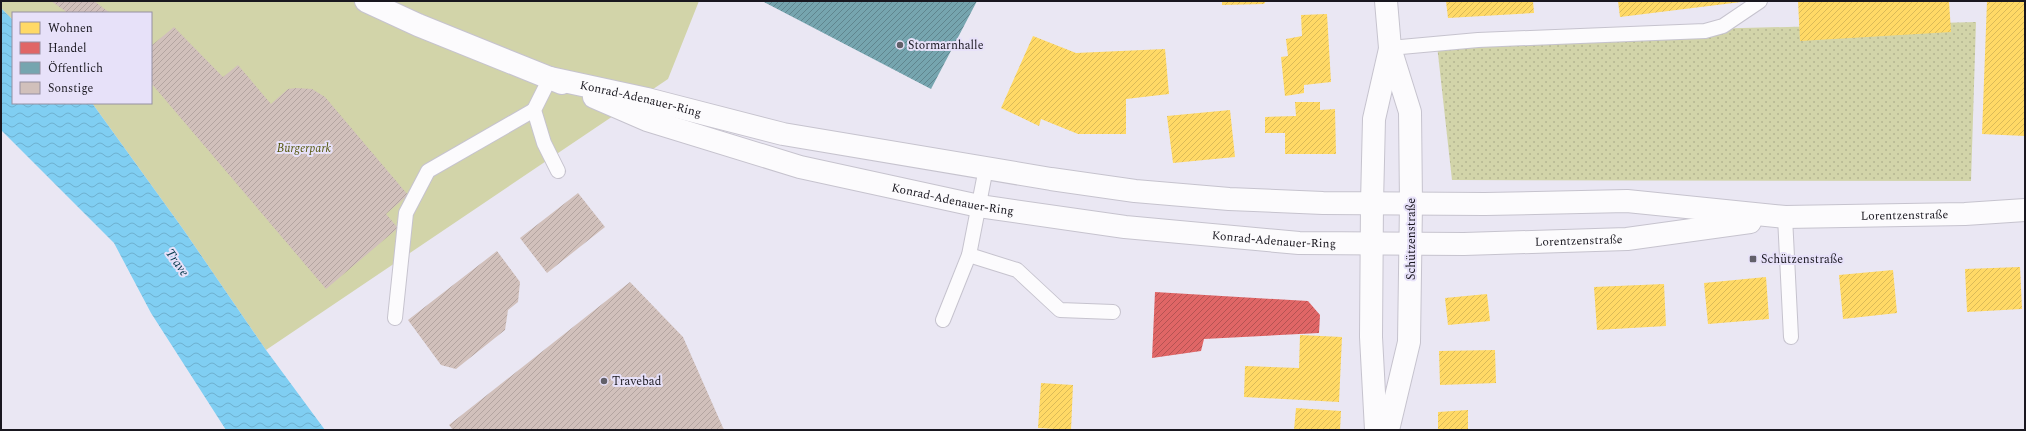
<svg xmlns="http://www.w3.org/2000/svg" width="2026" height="431" font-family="Spectral,serif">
	<defs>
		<pattern id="grass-dots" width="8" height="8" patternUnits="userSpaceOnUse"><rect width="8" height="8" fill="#d2d4a9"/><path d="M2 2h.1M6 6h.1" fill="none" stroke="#b4b591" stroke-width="1.8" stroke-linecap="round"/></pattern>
		<pattern id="water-waves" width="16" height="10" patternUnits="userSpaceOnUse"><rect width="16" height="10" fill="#80cef2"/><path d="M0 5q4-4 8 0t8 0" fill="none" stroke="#6eb0cf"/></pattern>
		<pattern id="homes-hatch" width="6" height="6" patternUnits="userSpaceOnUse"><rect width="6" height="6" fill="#ffd966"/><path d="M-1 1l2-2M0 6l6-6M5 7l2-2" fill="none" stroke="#daba58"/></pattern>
		<pattern id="shops-hatch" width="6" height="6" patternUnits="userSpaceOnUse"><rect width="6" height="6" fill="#e06666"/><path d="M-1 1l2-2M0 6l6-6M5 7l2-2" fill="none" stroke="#b55353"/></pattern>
		<pattern id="public-hatch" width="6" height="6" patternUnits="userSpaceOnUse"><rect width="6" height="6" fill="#76a5af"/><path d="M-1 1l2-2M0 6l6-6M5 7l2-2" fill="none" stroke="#60858e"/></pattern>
		<pattern id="building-hatch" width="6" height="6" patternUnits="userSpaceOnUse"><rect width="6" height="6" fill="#d1c0bb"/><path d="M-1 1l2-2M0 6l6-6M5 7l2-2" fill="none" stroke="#b3a4a0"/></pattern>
	</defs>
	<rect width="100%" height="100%" fill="#eae7f3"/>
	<polygon fill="url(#grass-dots)" points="1976,22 1971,181 1452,180 1436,36"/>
	<polygon fill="#d2d4a9" points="1,1 699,1 668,79 266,350 183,229 92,103 151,103 151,13 13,13 13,20 1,8"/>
	<polygon fill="url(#water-waves)" points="1,8 13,20 13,103 92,103 183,229 266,350 325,430 226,430 151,313 114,243 1,130"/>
	<g fill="url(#homes-hatch)">
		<polygon points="1222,1 1266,1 1264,4 1222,5"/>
		<polygon points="1446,1 1533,1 1534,13 1448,18"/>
		<polygon points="1618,1 1741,1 1741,2 1620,17"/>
		<polygon points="1798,1 1949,1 1951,32 1800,41"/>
		<polygon points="1987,1 2025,1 2025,136 1982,134"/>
		<polygon points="1327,14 1331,82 1304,85 1304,93 1285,96 1281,57 1288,56 1286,39 1302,36 1301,15"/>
		<polygon points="1033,36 1076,53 1165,49 1169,94 1126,99 1126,134 1078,134 1041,119 1039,126 1001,108"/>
		<polygon points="1295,102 1320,102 1320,110 1335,109 1336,154 1285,154 1285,133 1265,133 1265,117 1296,116"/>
		<polygon points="1230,110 1235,157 1173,163 1167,116"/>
		<polygon points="2020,267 2022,309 1967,312 1965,269"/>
		<polygon points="1893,270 1897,313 1843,319 1839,275"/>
		<polygon points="1766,277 1769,319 1708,324 1704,283"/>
		<polygon points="1664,284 1666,326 1597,330 1594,287"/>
		<polygon points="1487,294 1490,321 1448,325 1445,298"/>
		<polygon points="1300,335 1342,337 1339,402 1244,397 1245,366 1299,368"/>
		<polygon points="1495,350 1496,383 1440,385 1439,351"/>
		<polygon points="1041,383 1073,385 1071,430 1038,428"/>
		<polygon points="1296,408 1341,411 1340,430 1294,430"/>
		<polygon points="1468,410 1468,430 1438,430 1438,412"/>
	</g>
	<polygon fill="url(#shops-hatch)" points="1155,292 1308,301 1320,315 1319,333 1204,339 1201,351 1152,358"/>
	<polygon fill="url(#public-hatch)" points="762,1 977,1 931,89"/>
	<g fill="url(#building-hatch)">
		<polygon points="51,1 94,1 110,13 68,13"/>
		<polygon points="174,27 223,77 238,65 271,104 288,89 296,88 312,89 325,97 408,195 386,214 398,228 326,289 151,83 151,46"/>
		<polygon points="578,193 605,227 547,273 520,238"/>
		<polygon points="497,251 520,282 518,302 508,310 505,330 456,369 441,365 408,320"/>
		<polygon points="630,282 683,337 724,430 453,430 449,425"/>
	</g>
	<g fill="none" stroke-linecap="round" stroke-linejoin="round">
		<defs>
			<g id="lane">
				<polyline points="1390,48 1478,40 1705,31 1723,26 1760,1"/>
				<polyline points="550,78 534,110 544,143 558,171"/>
				<polyline points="1785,217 1791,337"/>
				<polyline points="969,255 1017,270 1060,310 1113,312"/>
				<polyline points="395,318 406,213 428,171 534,110"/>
				<polyline points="943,320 969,255 986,168"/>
			</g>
			<g id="street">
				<polyline points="1386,1 1390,48 1410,112 1411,203"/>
				<polyline points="1372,203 1374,119 1390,49"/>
			</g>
			<g id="secondary">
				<polyline points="1372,203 1371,337 1376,430"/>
				<polyline points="1388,430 1409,342 1411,203"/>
			</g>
			<g id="primary">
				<polyline points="366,1 418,25 562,83"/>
				<path id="s1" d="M550,78l97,21 136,35 268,45 84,12 94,8 94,4 162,1 142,-3 158,16 180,-3 60,-4"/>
				<path id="s2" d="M594,97l53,23 153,47 179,39 146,21 174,16 165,1 163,-5 123,-17"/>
			</g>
		</defs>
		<use href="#lane" stroke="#c6c3ce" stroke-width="16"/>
		<use href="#street" stroke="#c6c3ce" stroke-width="24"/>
		<use href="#secondary" stroke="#c6c3ce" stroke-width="24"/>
		<use href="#primary" stroke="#c6c3ce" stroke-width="24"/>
		<use href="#lane" stroke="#fcfbfd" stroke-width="14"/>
		<use href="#street" stroke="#fcfbfd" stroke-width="22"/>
		<use href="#secondary" stroke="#fcfbfd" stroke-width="22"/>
		<use href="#primary" stroke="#fcfbfd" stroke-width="22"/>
	</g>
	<g fill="#626069" stroke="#e7e1f9" stroke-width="1.5">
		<circle cx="900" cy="45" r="4"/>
		<rect x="1749" y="255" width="8" height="8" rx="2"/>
		<circle cx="604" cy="381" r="4"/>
	</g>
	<g text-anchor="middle" stroke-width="4" stroke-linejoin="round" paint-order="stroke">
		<g font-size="12" fill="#19171f" stroke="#e7e1f9" text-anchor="start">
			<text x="908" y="49">Stormarnhalle</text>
			<text x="1761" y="263">Schützenstraße</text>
			<text x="612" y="385">Travebad</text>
		</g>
		<g font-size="12" fill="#19171f" stroke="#e7e1f9">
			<text dy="4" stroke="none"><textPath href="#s1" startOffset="93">Konrad-Adenauer-Ring</textPath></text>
			<text dy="4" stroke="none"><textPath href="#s2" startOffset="374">Konrad-Adenauer-Ring</textPath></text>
			<text dy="4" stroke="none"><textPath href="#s1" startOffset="1367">Lorentzenstraße</textPath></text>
			<text transform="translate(1411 239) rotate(-90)" y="4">Schützenstraße</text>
			<text dy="4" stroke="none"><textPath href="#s2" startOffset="698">Konrad-Adenauer-Ring</textPath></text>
			<text dy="4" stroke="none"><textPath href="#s2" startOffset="1003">Lorentzenstraße</textPath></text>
		</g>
		<g font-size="12" font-style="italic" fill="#53560c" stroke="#e7e1f9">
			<text x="304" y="152">Bürgerpark</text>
		</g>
		<g font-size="13" font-style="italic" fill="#083b4e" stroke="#e7e1f9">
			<text transform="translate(178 262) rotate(55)" y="5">Trave</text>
		</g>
	</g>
	<rect width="2026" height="431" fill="none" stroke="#19171f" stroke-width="4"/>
	<rect x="12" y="12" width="140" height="92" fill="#e7e1f9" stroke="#9590a2"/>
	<rect x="20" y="22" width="20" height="12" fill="#ffd966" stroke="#9590a2"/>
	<text x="48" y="32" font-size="12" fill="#19171f">Wohnen</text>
	<rect x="20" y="42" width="20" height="12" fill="#e06666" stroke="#9590a2"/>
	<text x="48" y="52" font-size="12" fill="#19171f">Handel</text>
	<rect x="20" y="62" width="20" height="12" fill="#76a5af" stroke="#9590a2"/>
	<text x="48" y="72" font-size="12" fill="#19171f">Öffentlich</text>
	<rect x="20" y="82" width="20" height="12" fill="#d1c0bb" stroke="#9590a2"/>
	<text x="48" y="92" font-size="12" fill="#19171f">Sonstige</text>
</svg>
